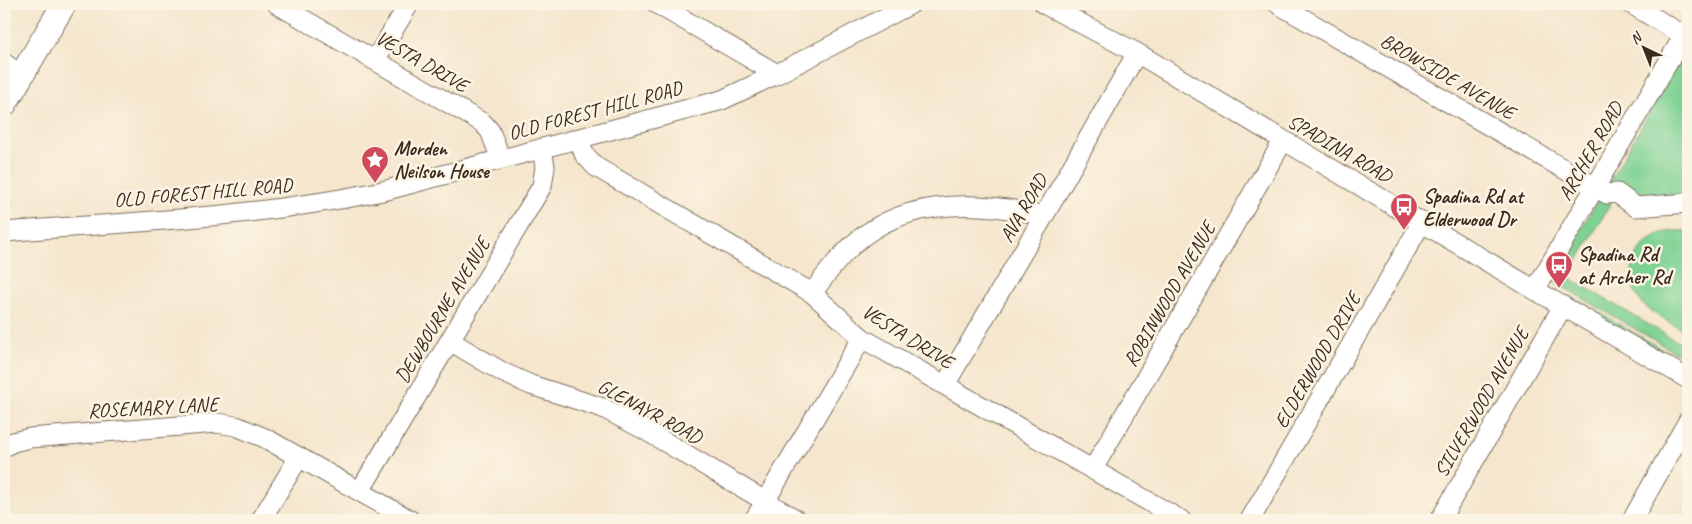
<svg xmlns="http://www.w3.org/2000/svg" width="1692" height="524" font-family="Caveat,sans-serif">
	<rect width="100%" height="100%" fill="#fcf5e5"/>
	<filter id="ink" filterUnits="userSpaceOnUse"><feTurbulence type="fractalNoise" baseFrequency=".02" numOctaves="2"/><feDisplacementMap in="SourceGraphic" scale="10" xChannelSelector="R" yChannelSelector="G"/><feConvolveMatrix kernelMatrix="1 2 1 2 8 2 1 2 1" color-interpolation-filters="sRGB"/></filter>
	<filter id="wash" filterUnits="userSpaceOnUse"><feTurbulence type="fractalNoise" baseFrequency=".0096" numOctaves="4" result="noise"/><feDisplacementMap in="SourceGraphic" scale="20" xChannelSelector="R" yChannelSelector="G"/><feGaussianBlur stdDeviation="1.12" result="paint"/><feColorMatrix in="noise" values="0 0 0 0 0 0 0 0 0 0 0 0 0 0 0 0 0 1.4 0 .05"/><feComposite in="paint" operator="in"/></filter>
	<g filter="url(#wash)">
		<rect width="100%" height="100%" fill="#f5e6cd"/>
		<g fill="#7dd193" stroke="#5c7e58">
			<polygon points="1688,54 1688,197 1679,195 1639,197 1636,202 1609,182 1680,60 1685,55"/>
			<polygon points="1599,198 1611,203 1568,277 1688,348 1688,360 1555,282 1554,277 1557,271"/>
			<path d="M1672,231h16v102c-15,-9 -34,-17 -46,-30 -17,-19 -12,-49 9,-64 6,-5 14,-7 21,-8z"/>
			<polygon points="1570,296 1688,364 1688,369 1568,299"/>
		</g>
	</g>
	<g filter="url(#ink)">
		<g fill="none" stroke-linecap="round" stroke-linejoin="round">
			<defs>
				<g id="minor">
					<polyline points="277,4 483,123 490,131 501,159"/>
					<polyline points="657,4 777,74"/>
					<polyline points="1044,4 1137,53 1535,290 1688,379"/>
					<polyline points="1278,4 1602,191 1607,194 1617,193 1636,207 1688,203"/>
					<polyline points="1631,4 1688,38"/>
					<polyline points="375,60 409,4"/>
					<polyline points="4,63 21,75"/>
					<polyline points="579,138 584,154 596,167 812,293 862,338 1181,520"/>
					<path d="M4,232c128,-10 257,-15 383,-42l335,-90 55,-26 134,-70"/>
					<polyline points="1535,290 1684,35"/>
					<path d="M812,293c16,-21 32,-43 54,-59 52,-37 120,-32 178,-18"/>
					<polyline points="450,341 504,373 531,385 603,408 645,430 797,520"/>
					<polyline points="945,385 1044,216 1137,53"/>
					<polyline points="4,447 13,442 30,438 217,423 236,426 265,438 410,520"/>
					<polyline points="1093,469 1283,141"/>
					<polyline points="360,491 542,186 545,167 542,148"/>
					<polyline points="261,520 299,457"/>
					<polyline points="754,520 862,338"/>
					<polyline points="1250,520 1422,222"/>
					<polyline points="1440,520 1563,306"/>
					<polyline points="1632,520 1688,421"/>
				</g>
				<polyline id="major" points="4,105 64,4"/>
			</defs>
			<use href="#minor" stroke="#7c6c5b" stroke-width="21"/>
			<use href="#major" stroke="#7c6c5b" stroke-width="26"/>
			<use href="#minor" stroke="#fff" stroke-width="19"/>
			<use href="#major" stroke="#fff" stroke-width="24"/>
		</g>
	</g>
	<defs>
		<symbol id="sight-pin" viewBox="-11 -11 22 30"><path d="M0 17L-7.5 6A9.5 9.5 0 1 1 7.5 6Z" fill="#d1495b" stroke="#fcf5e5"/><path d="M0-6L1.8-2.2L6-1.7L2.9 1.2L3.7 5.4L0 3.3L-3.7 5.4L-2.9 1.2L-6-1.7L-1.8-2.2Z" fill="#fff"/></symbol>
		<symbol id="bus-pin" viewBox="-11 -11 22 30"><path d="M0 17L-7.5 6A9.5 9.5 0 1 1 7.5 6Z" fill="#d1495b" stroke="#fcf5e5"/><path d="M-5-6H5V4H4V6H2V4H-2V6H-4V4H-5ZM-3.5-4V0h7V-4ZM-3.5 1.2v1.5H-2V1.2ZM2 1.2v1.5H3.5V1.2Z" fill="#fff"/></symbol>
	</defs>
	<g fill-rule="evenodd">
		<use href="#sight-pin" x="359" y="144" width="32" height="43"/>
		<use href="#bus-pin" x="1388" y="191" width="32" height="43"/>
		<use href="#bus-pin" x="1543" y="249" width="32" height="43"/>
	</g>
	<g text-anchor="middle" stroke-width="5" stroke-linejoin="round" paint-order="stroke">
		<g font-size="20" fill="#3b2a1e" stroke="#fcf5e5">
			<text transform="translate(422 61) rotate(30)" y="7">VESTA DRIVE</text>
			<text transform="translate(1448 76) rotate(30)" y="7">BROWSIDE AVENUE</text>
			<text transform="translate(595 110) rotate(-15)" y="7">OLD FOREST HILL ROAD</text>
			<text transform="translate(1340 148) rotate(30)" y="7">SPADINA ROAD</text>
			<text transform="translate(1590 151) rotate(-60)" y="7">ARCHER ROAD</text>
			<text transform="translate(203 192) rotate(-5)" y="7">OLD FOREST HILL ROAD</text>
			<text transform="translate(1023 208) rotate(-60)" y="7">AVA ROAD</text>
			<text transform="translate(1169 294) rotate(-60)" y="7">ROBINWOOD AVENUE</text>
			<text transform="translate(442 310) rotate(-59)" y="7">DEWBOURNE AVENUE</text>
			<text transform="translate(908 336) rotate(32)" y="7">VESTA DRIVE</text>
			<text transform="translate(1317 360) rotate(-60)" y="7">ELDERWOOD DRIVE</text>
			<text transform="translate(1481 402) rotate(-60)" y="7">SILVERWOOD AVENUE</text>
			<text transform="translate(153 407) rotate(-3)" y="7">ROSEMARY LANE</text>
			<text transform="translate(650 411) rotate(28)" y="7">GLENAYR ROAD</text>
		</g>
		<g font-size="20" font-weight="bold" fill="#3b2a1e" stroke="#fcf5e5" text-anchor="start">
			<text x="394" y="155">Morden<tspan x="394" dy="23">Neilson House</tspan></text>
			<text x="1423" y="203">Spadina Rd at<tspan x="1423" dy="23">Elderwood Dr</tspan></text>
			<text x="1578" y="261">Spadina Rd<tspan x="1578" dy="23">at Archer Rd</tspan></text>
		</g>
	</g>
	<rect width="1692" height="524" fill="none" stroke="#fcf5e5" stroke-width="20"/>
	<g transform="translate(1644 48) rotate(317)" stroke="#fcf5e5" stroke-width="4" paint-order="stroke">
	<path d="M0-4L9 19L0 12L-9 19Z" fill="#3b2a1e"/>
	<text y="-8" font-size="14" font-weight="bold" text-anchor="middle" fill="#3b2a1e">N</text>
	</g>
</svg>
